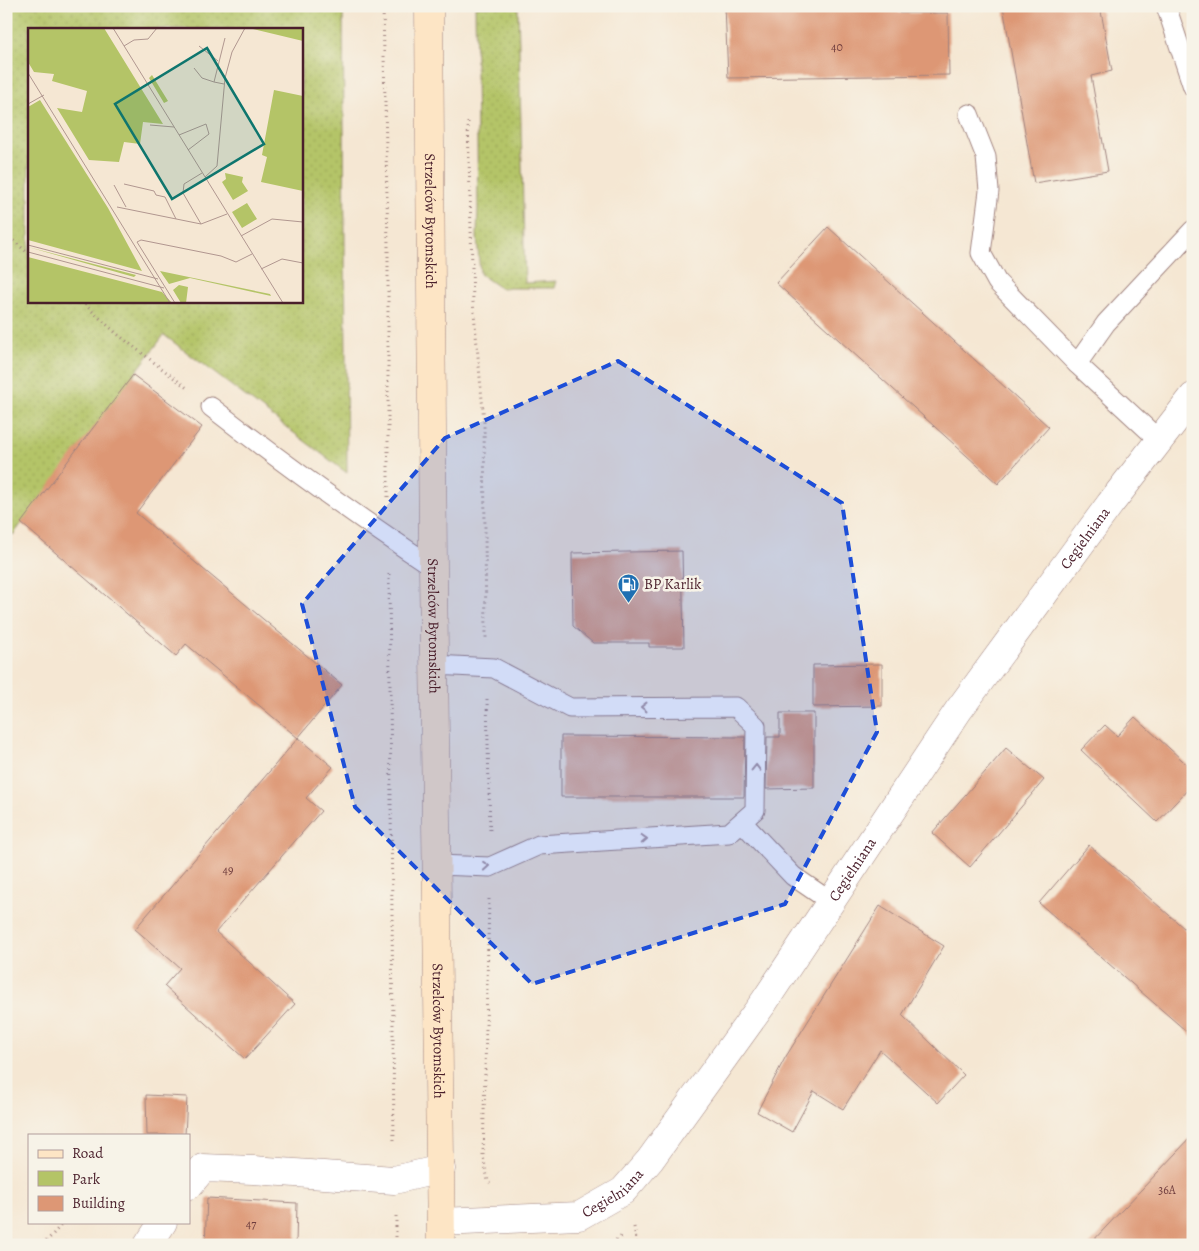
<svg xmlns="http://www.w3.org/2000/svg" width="1199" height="1251" font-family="Alegreya,serif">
	<defs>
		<pattern id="green-dots" width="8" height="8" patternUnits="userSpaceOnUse" patternTransform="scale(1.25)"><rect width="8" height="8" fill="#b4c467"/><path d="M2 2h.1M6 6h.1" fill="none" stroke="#9ca85a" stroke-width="1.8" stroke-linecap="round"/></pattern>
	</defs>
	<rect width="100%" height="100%" fill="#f7f3e8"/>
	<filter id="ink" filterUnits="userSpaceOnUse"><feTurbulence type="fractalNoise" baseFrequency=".02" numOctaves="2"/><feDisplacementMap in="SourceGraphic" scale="10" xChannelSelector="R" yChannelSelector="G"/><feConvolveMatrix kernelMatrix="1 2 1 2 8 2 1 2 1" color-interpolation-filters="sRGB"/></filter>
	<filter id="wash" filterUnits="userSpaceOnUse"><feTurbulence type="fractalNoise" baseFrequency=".0096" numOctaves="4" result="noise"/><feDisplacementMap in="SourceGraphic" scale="20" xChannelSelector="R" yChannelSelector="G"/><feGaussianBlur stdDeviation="1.12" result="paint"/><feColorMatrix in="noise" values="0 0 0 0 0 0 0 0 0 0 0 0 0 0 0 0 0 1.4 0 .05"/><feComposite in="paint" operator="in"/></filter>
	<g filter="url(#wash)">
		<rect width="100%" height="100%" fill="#f5e7d3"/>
		<g fill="url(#green-dots)" stroke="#7f7249" fill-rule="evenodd">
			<path d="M6,6h337l4,467 -183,-138 -151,200 -7,-5zM29,29h272v272h-272z"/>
			<polygon points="475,6 518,6 525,283 556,281 554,288 500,288 480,274 477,236 478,208"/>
		</g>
		<g id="blocks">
			<g fill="#dd9775">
				<polygon points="725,6 900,6 899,13 948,13 949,75 728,78"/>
				<polygon points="1003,6 1100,6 1112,71 1091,76 1108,171 1034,183"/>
				<polygon points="828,227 1049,427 998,484 776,283"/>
				<polygon points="133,375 202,427 136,513 342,685 298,738 186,644 176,656 21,523"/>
				<polygon points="682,551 684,647 649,647 649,643 593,643 573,626 572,553"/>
				<polygon points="882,664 882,706 813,707 813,665"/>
				<polygon points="780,713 814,713 814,788 766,789 767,737 780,737"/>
				<polygon points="1135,717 1193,770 1193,784 1157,822 1081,750 1105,725 1117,736"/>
				<polygon points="561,736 745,737 744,797 561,797"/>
				<polygon points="298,738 333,767 306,798 321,811 216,932 295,1004 245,1059 164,986 180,968 135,929"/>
				<polygon points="1006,748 1044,780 970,867 932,833"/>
				<polygon points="1089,845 1193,936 1193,1037 1039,903"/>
				<polygon points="880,906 944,946 902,1015 964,1075 938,1103 880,1050 843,1109 814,1091 792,1132 757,1112 785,1058"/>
				<polygon points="146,1095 187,1097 185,1135 147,1135"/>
				<polygon points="1193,1135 1193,1245 1089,1245"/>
				<polygon points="207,1198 297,1203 296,1245 205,1245"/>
			</g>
		</g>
	</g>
	<g filter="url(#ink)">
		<use href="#blocks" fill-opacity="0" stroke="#a0837f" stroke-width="1"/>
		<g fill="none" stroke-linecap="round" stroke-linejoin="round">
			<defs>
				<g id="lane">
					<polyline points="1166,6 1193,87"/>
					<polyline points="969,114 986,157 989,191 981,253 997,282 1077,364"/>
					<path d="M211,407c72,56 146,110 222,160"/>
					<polyline points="1159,440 1077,364 1106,323 1193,230"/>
					<polyline points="434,665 494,668 570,708 736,707 756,726 755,810 729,833 539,845 490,867 437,865"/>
					<polyline points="742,822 793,876 831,902"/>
				</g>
				<g id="street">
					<polyline points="189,1185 203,1168 253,1170 394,1180 441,1169"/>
					<path id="s1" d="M441,1222l138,-6 44,-25 27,-31 114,-158 194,-291 152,-207 83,-107"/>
					<polyline points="148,1245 163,1222"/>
				</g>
				<g id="secondary">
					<path id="s2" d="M429,6l4,561 8,678"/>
				</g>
			</defs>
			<use href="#lane" stroke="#a0837f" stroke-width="21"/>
			<use href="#street" stroke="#a0837f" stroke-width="29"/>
			<use href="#secondary" stroke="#a0837f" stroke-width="29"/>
			<g stroke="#a0837f" stroke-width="3" stroke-dasharray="1 4" stroke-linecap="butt">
				<polyline points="383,6 388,245 388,498"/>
				<polyline points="468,122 473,302 484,421 486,638"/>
				<polyline points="6,234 29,254"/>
				<polyline points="81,301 116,333 187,388"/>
				<polyline points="389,574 394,1143"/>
				<polyline points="487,699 490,832"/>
				<polyline points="489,899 483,1156 488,1181 490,1183"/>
				<polyline points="396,1216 396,1245"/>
				<polyline points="634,1227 637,1245"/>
				<polyline points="607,1244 612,1243 623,1235"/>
				<polyline points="43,1245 64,1222"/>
			</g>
			<use href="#lane" stroke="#fff" stroke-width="19"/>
			<use href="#street" stroke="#fff" stroke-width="28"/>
			<use href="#secondary" stroke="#fde5c5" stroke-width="28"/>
		</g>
		<defs><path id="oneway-chevron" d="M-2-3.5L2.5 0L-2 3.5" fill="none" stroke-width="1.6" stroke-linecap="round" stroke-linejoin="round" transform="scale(1.25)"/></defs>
		<g stroke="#ae9aa0">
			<use href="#oneway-chevron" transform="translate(644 707) rotate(180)"/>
			<use href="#oneway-chevron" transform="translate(756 768) rotate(-89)"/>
			<use href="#oneway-chevron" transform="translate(644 839) rotate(-3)"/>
			<use href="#oneway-chevron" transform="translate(486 866) rotate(-5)"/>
		</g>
	</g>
	<path fill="#1d4ed8" fill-opacity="0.2" stroke="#1d4ed8" stroke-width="4" stroke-dasharray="10 6" stroke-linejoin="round" d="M618,361l224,142 35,229 -92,172 -253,80 -177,-177 -53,-203 143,-166z"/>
	<defs>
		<symbol id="fuel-pin" viewBox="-11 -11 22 30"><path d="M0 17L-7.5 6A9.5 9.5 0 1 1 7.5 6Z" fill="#1f6fb2" stroke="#f7f3e8"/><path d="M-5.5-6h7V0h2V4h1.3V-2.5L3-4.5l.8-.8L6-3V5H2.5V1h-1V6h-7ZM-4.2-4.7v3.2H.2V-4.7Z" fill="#fff"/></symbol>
	</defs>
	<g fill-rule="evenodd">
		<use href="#fuel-pin" x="616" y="572" width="25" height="34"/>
	</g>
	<g text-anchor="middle" stroke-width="5" stroke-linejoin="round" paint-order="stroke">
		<g font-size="12" fill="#6f3d3e">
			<text x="837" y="51">40</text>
			<text x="228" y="874">49</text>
			<text x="1167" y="1194">36A</text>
			<text x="251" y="1228">47</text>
		</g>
		<g font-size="15" fill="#4a1f2b" stroke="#f7f3e8">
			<text dy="5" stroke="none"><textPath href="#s2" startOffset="215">Strzelców Bytomskich</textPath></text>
			<text dy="5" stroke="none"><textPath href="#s1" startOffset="989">Cegielniana</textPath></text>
			<text dy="5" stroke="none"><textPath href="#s2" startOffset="620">Strzelców Bytomskich</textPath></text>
			<text dy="5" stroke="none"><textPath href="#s1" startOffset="584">Cegielniana</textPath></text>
			<text dy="5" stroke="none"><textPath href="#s2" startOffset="1025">Strzelców Bytomskich</textPath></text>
			<text dy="5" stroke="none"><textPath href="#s1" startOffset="179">Cegielniana</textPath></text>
		</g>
		<g font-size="15" fill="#4a1f2b" stroke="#f7f3e8" text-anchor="start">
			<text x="644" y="589">BP Karlik</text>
		</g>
	</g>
	<g transform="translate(28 28)">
		<rect width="275" height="275" fill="#f5e7d3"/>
		<path d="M0,0h76l59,96 -20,-2 -3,22 -16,-2 -5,20 -30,-2 -32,-52 25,4 5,-21 -35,-10 2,-7 -20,-2 -6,-10zM224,0h51v13l-50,-12zM124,47l16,26 2,-1 -6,3 -15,-25zM246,62l29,6v95l-42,-9 6,-25 -5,-2zM12,72l68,108 34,63 -114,-31v-133zM197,145l18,4 -1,5 6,9 -15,9 -11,-18 4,-3zM219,175l10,16 -15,9 -10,-16zM0,219l108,28 -2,2zM0,229l134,35 10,11h-144zM132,243l110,23 1,2 -81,-18 -21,6zM151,257l9,2 -2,16h-5l-8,-13z" fill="#b4c467"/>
		<path fill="none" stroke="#b19790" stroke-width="1" d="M85,0l170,275M96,18l10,-6 14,-1 9,-11M171,18l19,15M166,40l8,10 12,4M0,45l142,230M196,56l-10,-2 11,-44M0,76l16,-9M122,97l24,2M151,107l27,-11 3,10 -21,16M177,149l12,-11 8,-88 7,-26 13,-24M96,156l30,7 2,4 9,2 11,22M86,157l12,22M89,179l84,17 26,-10M173,196l-18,-31 1,-9 18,-11M213,208l31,-17 31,3M0,217l130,34M0,224l136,36M233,241l21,-10 21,4M147,275l-38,-61 4,-2 80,16 15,6 16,-8"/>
		<path fill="#0f766e" fill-opacity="0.15" stroke="#0f766e" stroke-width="2.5" d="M179,20l57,96 -92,55 -57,-95z"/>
		<rect width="275" height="275" fill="none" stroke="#4a1f2b" stroke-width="2.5"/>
	</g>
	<rect width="1199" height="1251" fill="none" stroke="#f7f3e8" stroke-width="25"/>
	<rect x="28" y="1134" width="162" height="90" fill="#f7f3e8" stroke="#b29e9c"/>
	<rect x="38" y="1150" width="25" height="8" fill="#fde5c5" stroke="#b29e9c"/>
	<text x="72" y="1158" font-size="15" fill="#4a1f2b">Road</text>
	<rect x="38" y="1171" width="25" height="15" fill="#b4c467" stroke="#b29e9c"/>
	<text x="72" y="1184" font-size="15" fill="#4a1f2b">Park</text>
	<rect x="38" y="1196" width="25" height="15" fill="#dd9775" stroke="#b29e9c"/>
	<text x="72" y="1208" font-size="15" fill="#4a1f2b">Building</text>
</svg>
